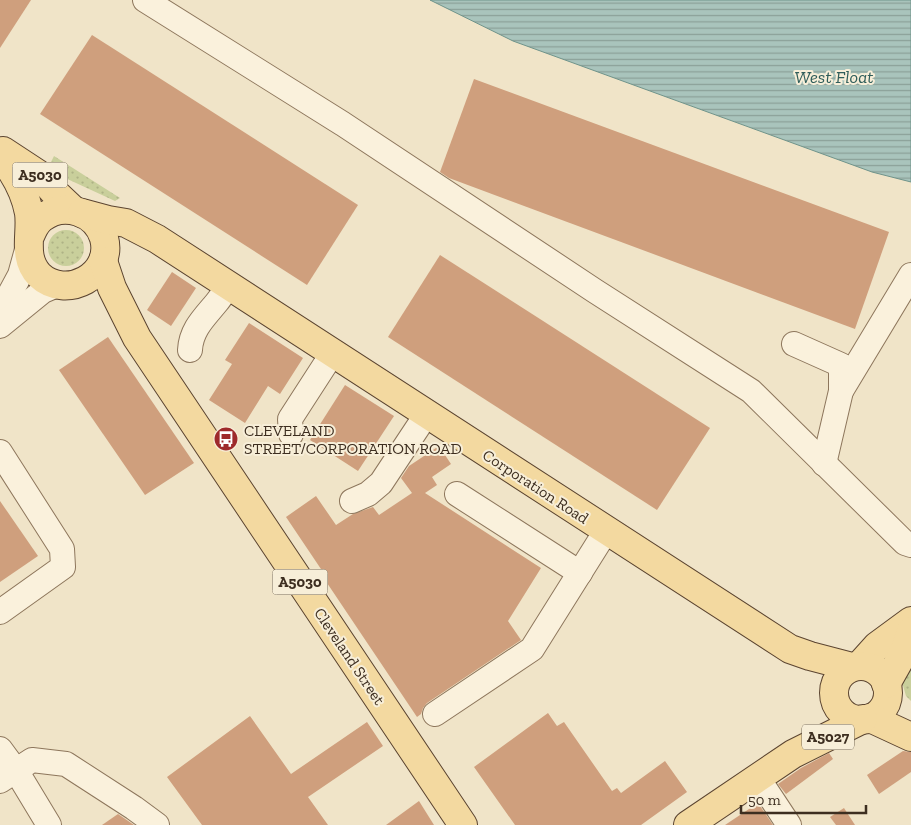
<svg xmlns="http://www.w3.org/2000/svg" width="911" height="825" font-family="'Zilla Slab',serif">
	<defs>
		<pattern id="grass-dots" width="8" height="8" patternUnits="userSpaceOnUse" patternTransform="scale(1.25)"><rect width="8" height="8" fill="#c9cf9b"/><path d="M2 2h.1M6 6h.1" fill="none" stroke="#aeb285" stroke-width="1.8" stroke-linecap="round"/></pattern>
		<pattern id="water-rules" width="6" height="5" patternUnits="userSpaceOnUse" patternTransform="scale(1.25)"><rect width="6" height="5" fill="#a9c4bc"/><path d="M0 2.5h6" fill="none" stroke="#8ba098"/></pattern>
	</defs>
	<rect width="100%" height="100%" fill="#f0e4c8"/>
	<g fill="url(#grass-dots)">
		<polygon points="54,156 120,198 115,201 63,177 51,162"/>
		<circle cx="66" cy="248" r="18"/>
		<polygon points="911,665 911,701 906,696 902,682"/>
	</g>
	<polygon fill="url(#water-rules)" stroke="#6f938a" points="430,0 911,0 911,182 872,172 513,41"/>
	<g fill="#cf9f7d">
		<polygon points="0,0 31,0 0,48"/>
		<polygon points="92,35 358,205 307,285 40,114"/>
		<polygon points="474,79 889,232 855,329 449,178 440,172"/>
		<polygon points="440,255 710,428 657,510 388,337"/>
		<polygon points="172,272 196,288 171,326 147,310"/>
		<polygon points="249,323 303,358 280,394 268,386 245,423 209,400 232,364 225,360"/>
		<polygon points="108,337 194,463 145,495 59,370"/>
		<polygon points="345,385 394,416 358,471 310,440"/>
		<polygon points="439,446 451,464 432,477 437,485 425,493 541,568 508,621 521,640 427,703 423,708 421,714 417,717 323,577 325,575 286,517 316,496 336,525 353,514 373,507 379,515 412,493 401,478 409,466"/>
		<polygon points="0,501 38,556 0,582"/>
		<polygon points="548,713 557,726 564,722 612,791 617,788 621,793 665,761 687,792 641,825 515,825 474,767"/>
		<polygon points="250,716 291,774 367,722 383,746 308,797 328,825 202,825 167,777"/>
		<polygon points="903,751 911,752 911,772 879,794 867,775"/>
		<polygon points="829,753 833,759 786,794 778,784 801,768"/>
		<polygon points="419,801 434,825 386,825"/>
		<polygon points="758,803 773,825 725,825"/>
		<polygon points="844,808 855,825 836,825 830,817"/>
		<polygon points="118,814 134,825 102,825"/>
	</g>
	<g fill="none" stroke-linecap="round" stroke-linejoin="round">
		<defs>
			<g id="minor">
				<polyline points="145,0 343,124 595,291 751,391 905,543 911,545"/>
				<polyline points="0,312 20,275 28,246"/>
				<polyline points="0,326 43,291 57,285"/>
				<polyline points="794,344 841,365 841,391 824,464"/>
				<path d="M190,350c1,-21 15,-33 27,-48 5,-6 8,-12 12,-17"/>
				<polyline points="841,391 911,275"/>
				<polyline points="291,434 290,419 332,354"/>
				<polyline points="0,452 62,549 63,567 0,612"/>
				<polyline points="457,494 580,573"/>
				<polyline points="352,501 368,494 381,483 426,415"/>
				<polyline points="435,714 532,649 606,531"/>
				<polyline points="0,749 17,772 49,825"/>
				<polyline points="758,778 789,825"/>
				<polyline points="0,781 32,760 66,764 134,808 157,825"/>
			</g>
			<g id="major">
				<polyline points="3,151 38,174 55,193 73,210"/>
				<path d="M0,155c14,17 25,36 29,58 3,21 -7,44 10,62 27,26 75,0 65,-37 -8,-26 -40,-37 -62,-20 -6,4 -9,11 -12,18"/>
				<polyline points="82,213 108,220 126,223 157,239 790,649 810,656 852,667"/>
				<polyline points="103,261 112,288 137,338 463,825"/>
				<polyline points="859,666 877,646 911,621"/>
				<circle cx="861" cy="693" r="27"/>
				<polyline points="886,684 904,652 911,631"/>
				<polyline points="870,718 911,737"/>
				<polyline points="688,825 793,754 863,719"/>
			</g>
		</defs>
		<use href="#minor" stroke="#8d765c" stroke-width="26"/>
		<use href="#major" stroke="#5b4430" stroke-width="30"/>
		<use href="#minor" stroke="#faf1dc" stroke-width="24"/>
		<use href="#major" stroke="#f3d9a0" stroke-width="28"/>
	</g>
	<defs>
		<symbol id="bus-disc" viewBox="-11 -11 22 22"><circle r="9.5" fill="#9e2a2b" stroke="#f7eed8"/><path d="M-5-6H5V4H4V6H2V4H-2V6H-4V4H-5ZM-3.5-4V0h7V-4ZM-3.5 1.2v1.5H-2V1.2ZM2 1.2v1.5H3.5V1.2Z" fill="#fff"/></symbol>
	</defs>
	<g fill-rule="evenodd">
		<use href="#bus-disc" x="212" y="425" width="28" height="28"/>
	</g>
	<g text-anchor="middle" stroke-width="4" stroke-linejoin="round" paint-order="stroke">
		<g fill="#f7eed8" stroke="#756857" stroke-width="1">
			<rect x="12.5" y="162.5" width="55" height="25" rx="4"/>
			<rect x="272.5" y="569.5" width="55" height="25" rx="4"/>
			<rect x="802" y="724.5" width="52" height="25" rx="4"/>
		</g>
		<g font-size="15" font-weight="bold" fill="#3d2e20">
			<text x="40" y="180">A5030</text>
			<text x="300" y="587">A5030</text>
			<text x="828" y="742">A5027</text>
		</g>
		<g font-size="16" fill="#3d2e20" stroke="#f7eed8" text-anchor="start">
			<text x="244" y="436">CLEVELAND<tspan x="244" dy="18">STREET/CORPORATION ROAD</tspan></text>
		</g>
		<g font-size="16" fill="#3d2e20" stroke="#f7eed8">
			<text transform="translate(536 486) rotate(33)" y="6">Corporation Road</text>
			<text transform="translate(350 656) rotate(56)" y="6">Cleveland Street</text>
		</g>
		<g font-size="18" font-style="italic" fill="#2f5d5a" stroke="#f7eed8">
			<text x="834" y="83">West Float</text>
		</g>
	</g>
	<path d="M741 805v8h125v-8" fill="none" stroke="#3d2e20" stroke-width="2.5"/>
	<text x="748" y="805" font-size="15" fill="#3d2e20" stroke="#f7eed8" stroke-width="4" paint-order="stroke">50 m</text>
</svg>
